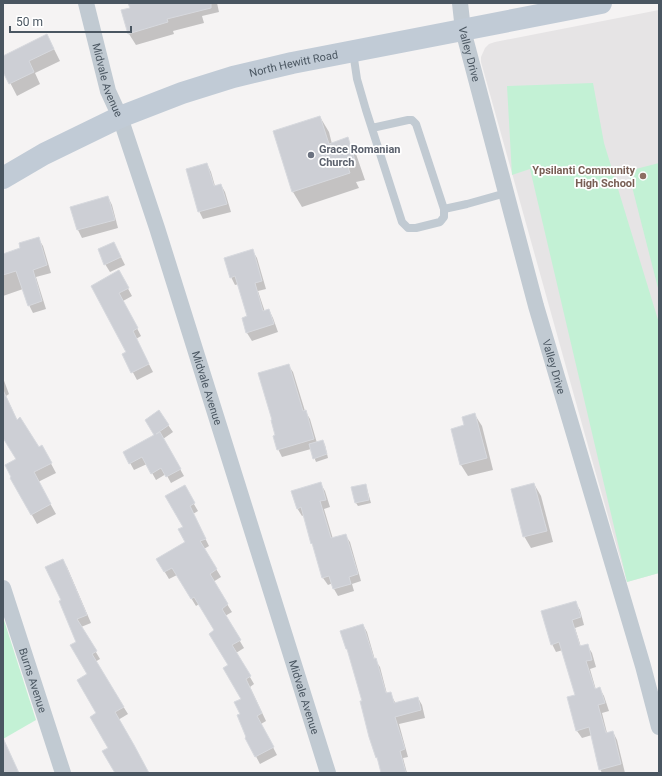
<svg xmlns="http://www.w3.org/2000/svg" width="662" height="776" font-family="Roboto,sans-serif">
	<rect width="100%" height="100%" fill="#f5f3f3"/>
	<polygon fill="#e6e4e5" points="659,10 659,573 627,582 592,460 481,62 481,57 485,48 489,44 495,42"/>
	<g fill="#c3f1d5">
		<polygon points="593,83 604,143 659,323 659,573 627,582 530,169 512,175 507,86"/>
		<polygon points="659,163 659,292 628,171"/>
		<polygon points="3,617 36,720 3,739"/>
	</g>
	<g fill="#0003">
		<polygon points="129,3 217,3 219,12 202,16 204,23 173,31 174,34 136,45 129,34 131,8"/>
		<polygon points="53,47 60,61 35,73 40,84 17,96 3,69 3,57"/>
		<polygon points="320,117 329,132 332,144 347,139 356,154 365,180 356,182 359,188 302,207 293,192 274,132"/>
		<polygon points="207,164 211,172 215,186 221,185 225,192 231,212 203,219 199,211"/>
		<polygon points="108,197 112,205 118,228 82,238 78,230 71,208"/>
		<polygon points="38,238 43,246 51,273 36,277 46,309 33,313 29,305 23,289 3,296 3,255 22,249"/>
		<polygon points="252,250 257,258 266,289 258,291 265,312 269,310 273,318 278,332 252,341 247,333 243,319 248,317 239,284 235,285 231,277"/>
		<polygon points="118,251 125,265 110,272 105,264"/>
		<polygon points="119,272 132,296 123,301 141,336 136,339 153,372 137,380 123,354 127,352 92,286"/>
		<polygon points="288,365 293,372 305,411 310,419 317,443 323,441 325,445 328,458 316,462 311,449 282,457 278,449 277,436"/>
		<polygon points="3,378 9,394 6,396 17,420 39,448 47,456 56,473 38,482 56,514 37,524 11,478 17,460 3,437"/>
		<polygon points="159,412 173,432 163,439 184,476 171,483 166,474 156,480 147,464 134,470 124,452 155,436"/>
		<polygon points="475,415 482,426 493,470 468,476 461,465 465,426"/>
		<polygon points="320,483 325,491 330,507 324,509 333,539 345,535 350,542 361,581 352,584 354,591 338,596 334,589 333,583 328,585 323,578 315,548 312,543 304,515 302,516 297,508"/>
		<polygon points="534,484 541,496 553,542 531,548 524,536"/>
		<polygon points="365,485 367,489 371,503 358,506 356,503"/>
		<polygon points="184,487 198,511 193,514 209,546 204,549 221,577 213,582 232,612 225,616 244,648 236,653 254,684 250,687 266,721 261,724 277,755 260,764 246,738 241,714 242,699 215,631 199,604 196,606 177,575 169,579 157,559 186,542 184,527"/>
		<polygon points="62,560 67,567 91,623 81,627 100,659 95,662 128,714 118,720 148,773 116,773 109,748 98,714 88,674 62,601"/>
		<polygon points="575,602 580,610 584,625 575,628 581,647 587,645 592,653 596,667 590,669 596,690 600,689 604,696 609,711 602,713 607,733 613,732 617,740 625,773 602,773 600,769 592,735 582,738 577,731 576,696 563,650 556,652 552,644"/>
		<polygon points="363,625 367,632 375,660 380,667 387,694 390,693 396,704 418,698 422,705 425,718 399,724 408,757 403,758 407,773 382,773 379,762 376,757 363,701 349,653 347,649"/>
	</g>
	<g fill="#cdcfd5" stroke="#d7d9de">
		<polygon points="128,3 211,3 211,8 167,19 168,22 128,34 121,10 130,8"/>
		<polygon points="47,34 54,49 29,61 34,72 9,84 3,72 3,56"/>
		<polygon points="320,116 329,144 348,137 356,164 348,167 350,173 292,192 273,131"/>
		<polygon points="207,163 214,186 221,184 227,204 198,212 186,169"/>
		<polygon points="108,196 115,220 77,230 70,207"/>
		<polygon points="39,237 47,265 33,270 42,301 28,306 16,271 3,275 3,254 20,248 19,243"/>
		<polygon points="114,242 121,257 104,265 98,249"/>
		<polygon points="253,249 262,281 255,283 263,311 269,309 274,324 246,333 242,318 247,316 235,276 230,278 224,258"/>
		<polygon points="119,270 129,288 119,293 138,328 133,331 149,364 131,373 122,354 126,352 91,286"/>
		<polygon points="289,364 303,411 306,410 314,439 277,450 273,436 275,435 271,420 272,420 258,373"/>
		<polygon points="3,390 17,420 20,417 39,447 42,445 52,463 34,472 51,504 31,515 10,478 11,477 5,465 16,459 3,438"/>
		<polygon points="159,410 169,425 156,434 160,432 181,469 166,477 161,468 151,474 142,457 129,464 123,452 154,435 145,420"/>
		<polygon points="475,413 487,458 460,465 451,429 464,425 462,417"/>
		<polygon points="323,440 327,454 313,459 309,444"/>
		<polygon points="321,482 326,500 320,501 331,538 346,534 358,574 349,577 351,584 333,589 329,576 322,578 312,543 311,544 301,507 297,509 291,491"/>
		<polygon points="534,483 547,531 523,537 511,489"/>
		<polygon points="366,484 369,500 355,503 351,487"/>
		<polygon points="185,485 195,503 190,506 206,539 200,541 217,569 210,574 228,604 222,609 241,640 232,645 251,676 246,679 262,713 257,716 274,747 255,757 245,738 246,737 237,715 240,714 234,702 241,699 223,668 228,665 209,634 214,630 194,597 191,599 172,568 164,572 156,559 185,542 178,529 183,527 165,496"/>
		<polygon points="63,559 87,615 77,619 97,651 92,654 124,707 115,712 134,745 149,773 115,773 102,751 108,748 90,717 96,713 77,680 87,674 70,645 76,642 59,601 61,600 45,567"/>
		<polygon points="576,601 581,617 572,620 580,646 588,644 592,660 586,661 595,689 600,687 605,703 598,705 606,733 613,731 621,764 599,770 589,727 576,731 567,697 575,695 559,642 551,645 541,611"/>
		<polygon points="363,624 374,659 376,658 386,693 391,692 394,703 418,697 421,710 395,717 405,749 400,751 406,773 381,773 377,757 376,758 369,737 360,701 362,701 347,649 346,649 340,631"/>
		<polygon points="3,738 19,773 3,773"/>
	</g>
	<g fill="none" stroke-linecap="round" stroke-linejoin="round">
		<g stroke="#c1cad2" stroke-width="8">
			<polyline points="353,52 357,79 366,110 402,222 408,228 416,228 440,222 444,217 444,209 416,124 412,120 408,120 372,128"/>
			<polyline points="444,209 467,204 506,193"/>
		</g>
		<g stroke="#c1cad2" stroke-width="16">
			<path id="s1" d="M86,3l22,88 12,26 37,111 171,545"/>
			<path id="s2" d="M460,3l3,27 73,276 107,360 16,61"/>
			<path id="s3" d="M3,588l60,185"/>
		</g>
		<path stroke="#c1cbd6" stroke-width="22" id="s4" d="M3,178l41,-24 76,-37 62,-24 51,-16 59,-14 309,-60"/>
	</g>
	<circle fill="#6b7280" stroke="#fff" stroke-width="1.5" cx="311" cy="155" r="4"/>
	<circle fill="#8d6e63" stroke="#fff" stroke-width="1.5" cx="643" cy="176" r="4"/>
	<g text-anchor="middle" stroke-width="3.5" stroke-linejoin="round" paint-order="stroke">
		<g font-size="11" fill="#4a5661" stroke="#fff">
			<text dy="4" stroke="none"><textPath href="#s2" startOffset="52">Valley Drive</textPath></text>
			<text dy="4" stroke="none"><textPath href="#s4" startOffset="314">North Hewitt Road</textPath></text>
			<text dy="4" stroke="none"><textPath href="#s1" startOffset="80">Midvale Avenue</textPath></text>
			<text dy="4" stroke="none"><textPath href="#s2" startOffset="376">Valley Drive</textPath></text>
			<text dy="4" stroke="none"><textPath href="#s1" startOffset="404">Midvale Avenue</textPath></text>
			<text dy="4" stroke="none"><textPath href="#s3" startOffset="97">Burns Avenue</textPath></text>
			<text dy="4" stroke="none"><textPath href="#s1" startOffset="728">Midvale Avenue</textPath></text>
		</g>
		<g font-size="11" font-weight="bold" fill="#5b616d" stroke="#fff" text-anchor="start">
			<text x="319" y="153">Grace Romanian<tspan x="319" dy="13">Church</tspan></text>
		</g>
		<g font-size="11" font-weight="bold" fill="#785e54" stroke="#fff" text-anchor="end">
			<text x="635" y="174">Ypsilanti Community<tspan x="635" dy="13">High School</tspan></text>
		</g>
	</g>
	<rect width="662" height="776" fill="none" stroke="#4a5661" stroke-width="8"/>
	<path d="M10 26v6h121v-6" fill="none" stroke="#4a5661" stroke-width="2"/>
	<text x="16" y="26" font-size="12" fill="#4a5661" stroke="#ffffff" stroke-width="3" paint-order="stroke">50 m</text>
</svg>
